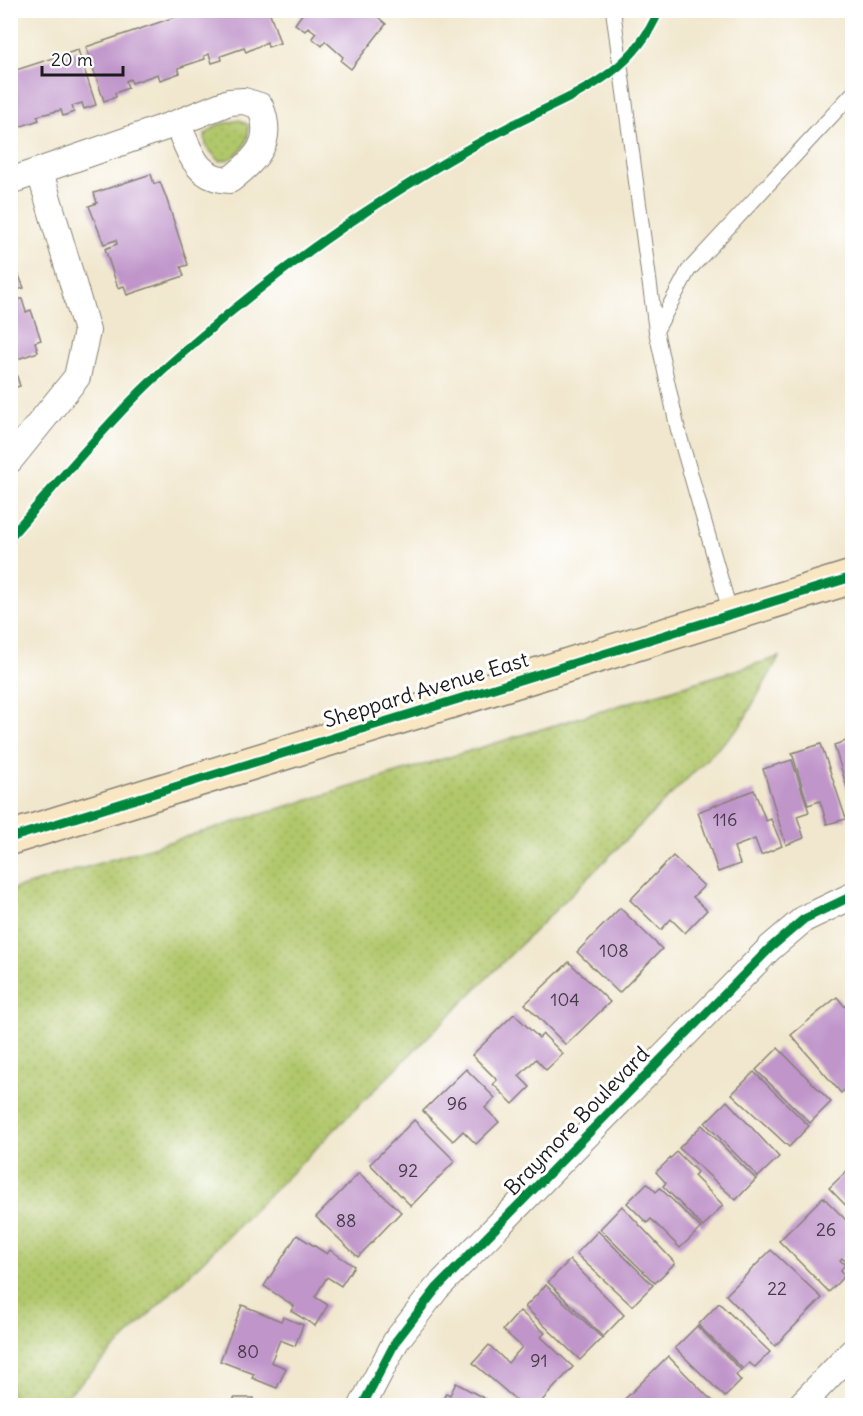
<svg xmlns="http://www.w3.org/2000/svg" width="863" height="1416" font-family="Delius,sans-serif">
	<defs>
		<pattern id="green-dots" width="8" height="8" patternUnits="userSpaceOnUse" patternTransform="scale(1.5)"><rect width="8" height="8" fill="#b1c76b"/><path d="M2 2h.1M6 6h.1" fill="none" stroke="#98aa5c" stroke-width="1.8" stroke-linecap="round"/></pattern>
	</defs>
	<rect width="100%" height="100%" fill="#fff"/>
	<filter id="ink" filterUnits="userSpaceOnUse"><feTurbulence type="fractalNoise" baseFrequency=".0167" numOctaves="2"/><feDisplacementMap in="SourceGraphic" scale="12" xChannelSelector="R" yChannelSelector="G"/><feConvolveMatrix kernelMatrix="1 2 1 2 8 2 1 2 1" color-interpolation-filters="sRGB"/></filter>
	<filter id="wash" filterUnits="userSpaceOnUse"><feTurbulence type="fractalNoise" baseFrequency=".008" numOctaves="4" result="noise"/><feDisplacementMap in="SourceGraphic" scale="24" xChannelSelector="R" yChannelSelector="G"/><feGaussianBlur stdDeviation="1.35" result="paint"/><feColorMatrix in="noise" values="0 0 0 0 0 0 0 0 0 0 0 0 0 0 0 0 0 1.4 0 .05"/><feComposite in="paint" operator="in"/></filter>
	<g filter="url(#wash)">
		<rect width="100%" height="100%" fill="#f1e7ce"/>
		<g fill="url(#green-dots)" stroke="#667244" stroke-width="1.5">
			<path d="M240,120l8,5c3,18 -10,35 -29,36l-13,-15 -1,-11 12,-10z"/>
			<polygon points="779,657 741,725 58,1405 11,1405 11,890"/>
		</g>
		<g id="blocks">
			<g fill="#c095ca">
				<polygon points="196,10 269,10 280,43 268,47 267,42 246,52 244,48 221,56 222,60 212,63 209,54 204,56 205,59 178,68 180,73 160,80 158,74 132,83 130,79 126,81 128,88 115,93 116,97 104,101 86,47"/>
				<polygon points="305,10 370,10 386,24 351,69 341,61 343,57 325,41 322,46 312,38 316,33 308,27 305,31 295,24"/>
				<polygon points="78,50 96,105 84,109 82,103 72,106 74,112 63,116 61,110 37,116 39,120 19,127 18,123 10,125 10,72"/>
				<polygon points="151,174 154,184 160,182 166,197 188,265 181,267 184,276 127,295 124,286 118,288 105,249 117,244 116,240 104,244 89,206 97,203 94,193"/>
				<polygon points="13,261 24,288 16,290 18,299 22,299 26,312 31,310 41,340 35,342 38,352 12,361 20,386 10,389 10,262"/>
				<polygon points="852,739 852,804 834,745"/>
				<polygon points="821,744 846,819 827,824 820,801 808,805 792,753"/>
				<polygon points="792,760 809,812 797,816 804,838 786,845 763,769"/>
				<polygon points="754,790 766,821 771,819 782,846 761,855 755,839 734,847 740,864 718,872 698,812"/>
				<polygon points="673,856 704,886 693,897 707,910 685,933 671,919 661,930 630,900"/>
				<polygon points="620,908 662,949 619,993 577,952"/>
				<polygon points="569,962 610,1002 566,1045 525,1004"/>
				<polygon points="837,997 852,1015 852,1083 841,1093 791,1035"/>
				<polygon points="514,1014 539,1038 543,1034 563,1054 546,1070 536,1059 519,1076 530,1087 513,1104 493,1084 497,1080 472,1055"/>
				<polygon points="778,1048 831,1102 810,1123 756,1070"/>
				<polygon points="466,1069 495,1098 485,1108 499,1122 476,1144 463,1131 453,1141 423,1111"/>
				<polygon points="754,1072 809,1126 789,1147 732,1094"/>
				<polygon points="727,1101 779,1157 758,1177 705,1123"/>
				<polygon points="414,1120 455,1161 411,1206 370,1164"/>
				<polygon points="702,1125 756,1179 736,1200 679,1148"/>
				<polygon points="677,1152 697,1172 694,1176 723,1205 703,1227 663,1186 666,1183 656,1172"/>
				<polygon points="851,1167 852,1168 852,1212 829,1188"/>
				<polygon points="359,1173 401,1212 358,1257 316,1217"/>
				<polygon points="647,1183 656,1192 660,1188 701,1228 680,1248 651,1219 647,1223 627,1203"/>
				<polygon points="823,1197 852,1226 852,1258 848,1263 842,1258 840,1260 845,1265 840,1271 845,1275 829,1292 779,1241"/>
				<polygon points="622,1206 675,1263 655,1283 600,1229"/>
				<polygon points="598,1231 653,1285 632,1306 576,1254"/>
				<polygon points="297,1235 327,1254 330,1250 354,1266 341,1286 327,1277 315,1297 328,1305 315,1326 291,1311 294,1306 264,1286"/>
				<polygon points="771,1250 822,1298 775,1346 726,1295"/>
				<polygon points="570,1260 624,1315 603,1337 548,1282"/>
				<polygon points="546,1285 602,1338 580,1360 525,1307"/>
				<polygon points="719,1303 770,1352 755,1367 749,1363 743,1369 698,1325"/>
				<polygon points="242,1305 281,1321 283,1317 303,1325 295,1346 280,1340 271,1362 286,1368 277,1388 252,1378 254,1374 220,1361"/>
				<polygon points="520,1311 545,1333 541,1337 573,1367 537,1406 523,1406 473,1363 489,1345 508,1363 522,1347 503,1330"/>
				<polygon points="697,1326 741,1370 736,1375 741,1381 725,1397 675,1348"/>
				<polygon points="668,1356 706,1395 719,1406 628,1406 623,1401"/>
				<polygon points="456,1383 498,1406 440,1406 446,1393 450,1395"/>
				<polygon points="234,1398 254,1398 254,1406 189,1406 189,1402 234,1402"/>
			</g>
		</g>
	</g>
	<g filter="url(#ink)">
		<use href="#blocks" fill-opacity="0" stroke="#868275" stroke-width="1.5"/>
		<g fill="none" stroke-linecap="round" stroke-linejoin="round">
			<defs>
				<g id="lane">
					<polyline points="613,10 656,331"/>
					<polyline points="731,615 678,430 656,331 688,271 852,94"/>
				</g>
				<g id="street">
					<path d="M10,181l167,-58 52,-21 15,-1 16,5c15,36 -3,52 -30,74 -35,-1 -40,-29 -53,-57"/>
					<polyline points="10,460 77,377 87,331 40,172"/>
					<polyline points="362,1406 396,1341 436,1289 770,948 804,919 852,896"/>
					<polyline points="800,1406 852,1352"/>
				</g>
				<polyline id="secondary" points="10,838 852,577"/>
			</defs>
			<use href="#lane" stroke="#868275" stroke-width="16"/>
			<use href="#street" stroke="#868275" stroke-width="28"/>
			<use href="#secondary" stroke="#868275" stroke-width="36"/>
			<use href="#lane" stroke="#fff" stroke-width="14"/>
			<use href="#street" stroke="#fff" stroke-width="26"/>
			<use href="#secondary" stroke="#f9e7c3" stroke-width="33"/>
			<defs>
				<g id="cycleway">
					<path d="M10,537c43,-49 85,-100 131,-146 17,-17 36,-33 54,-49 93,-81 197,-153 306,-211 62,-34 129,-49 158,-121"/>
					<polyline points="10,838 852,577"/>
					<polyline points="362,1406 396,1341 436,1289 770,948 804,919 852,896"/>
				</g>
			</defs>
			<use href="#cycleway" stroke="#fff" stroke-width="13"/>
			<use href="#cycleway" stroke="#00873e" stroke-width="9"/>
		</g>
	</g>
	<g text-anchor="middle" stroke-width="6" stroke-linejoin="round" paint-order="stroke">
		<g font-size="18" fill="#453a48">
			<text x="725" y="826">116</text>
			<text x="614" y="957">108</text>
			<text x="565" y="1006">104</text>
			<text x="457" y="1110">96</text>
			<text x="408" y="1177">92</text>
			<text x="346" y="1227">88</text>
			<text x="826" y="1236">26</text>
			<text x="777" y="1295">22</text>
			<text x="248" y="1358">80</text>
			<text x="539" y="1367">91</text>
		</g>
		<g font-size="21" fill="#1c1c1c" stroke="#fff">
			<text transform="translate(426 690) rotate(-17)" y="7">Sheppard Avenue East</text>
			<text transform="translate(577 1121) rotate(-46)" y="7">Braymore Boulevard</text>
		</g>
	</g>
	<rect width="863" height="1416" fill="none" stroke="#fff" stroke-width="36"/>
	<path d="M42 66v9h81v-9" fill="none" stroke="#1c1c1c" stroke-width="3"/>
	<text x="51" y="66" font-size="18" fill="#1c1c1c" stroke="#ffffff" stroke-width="4.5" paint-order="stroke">20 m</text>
</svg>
